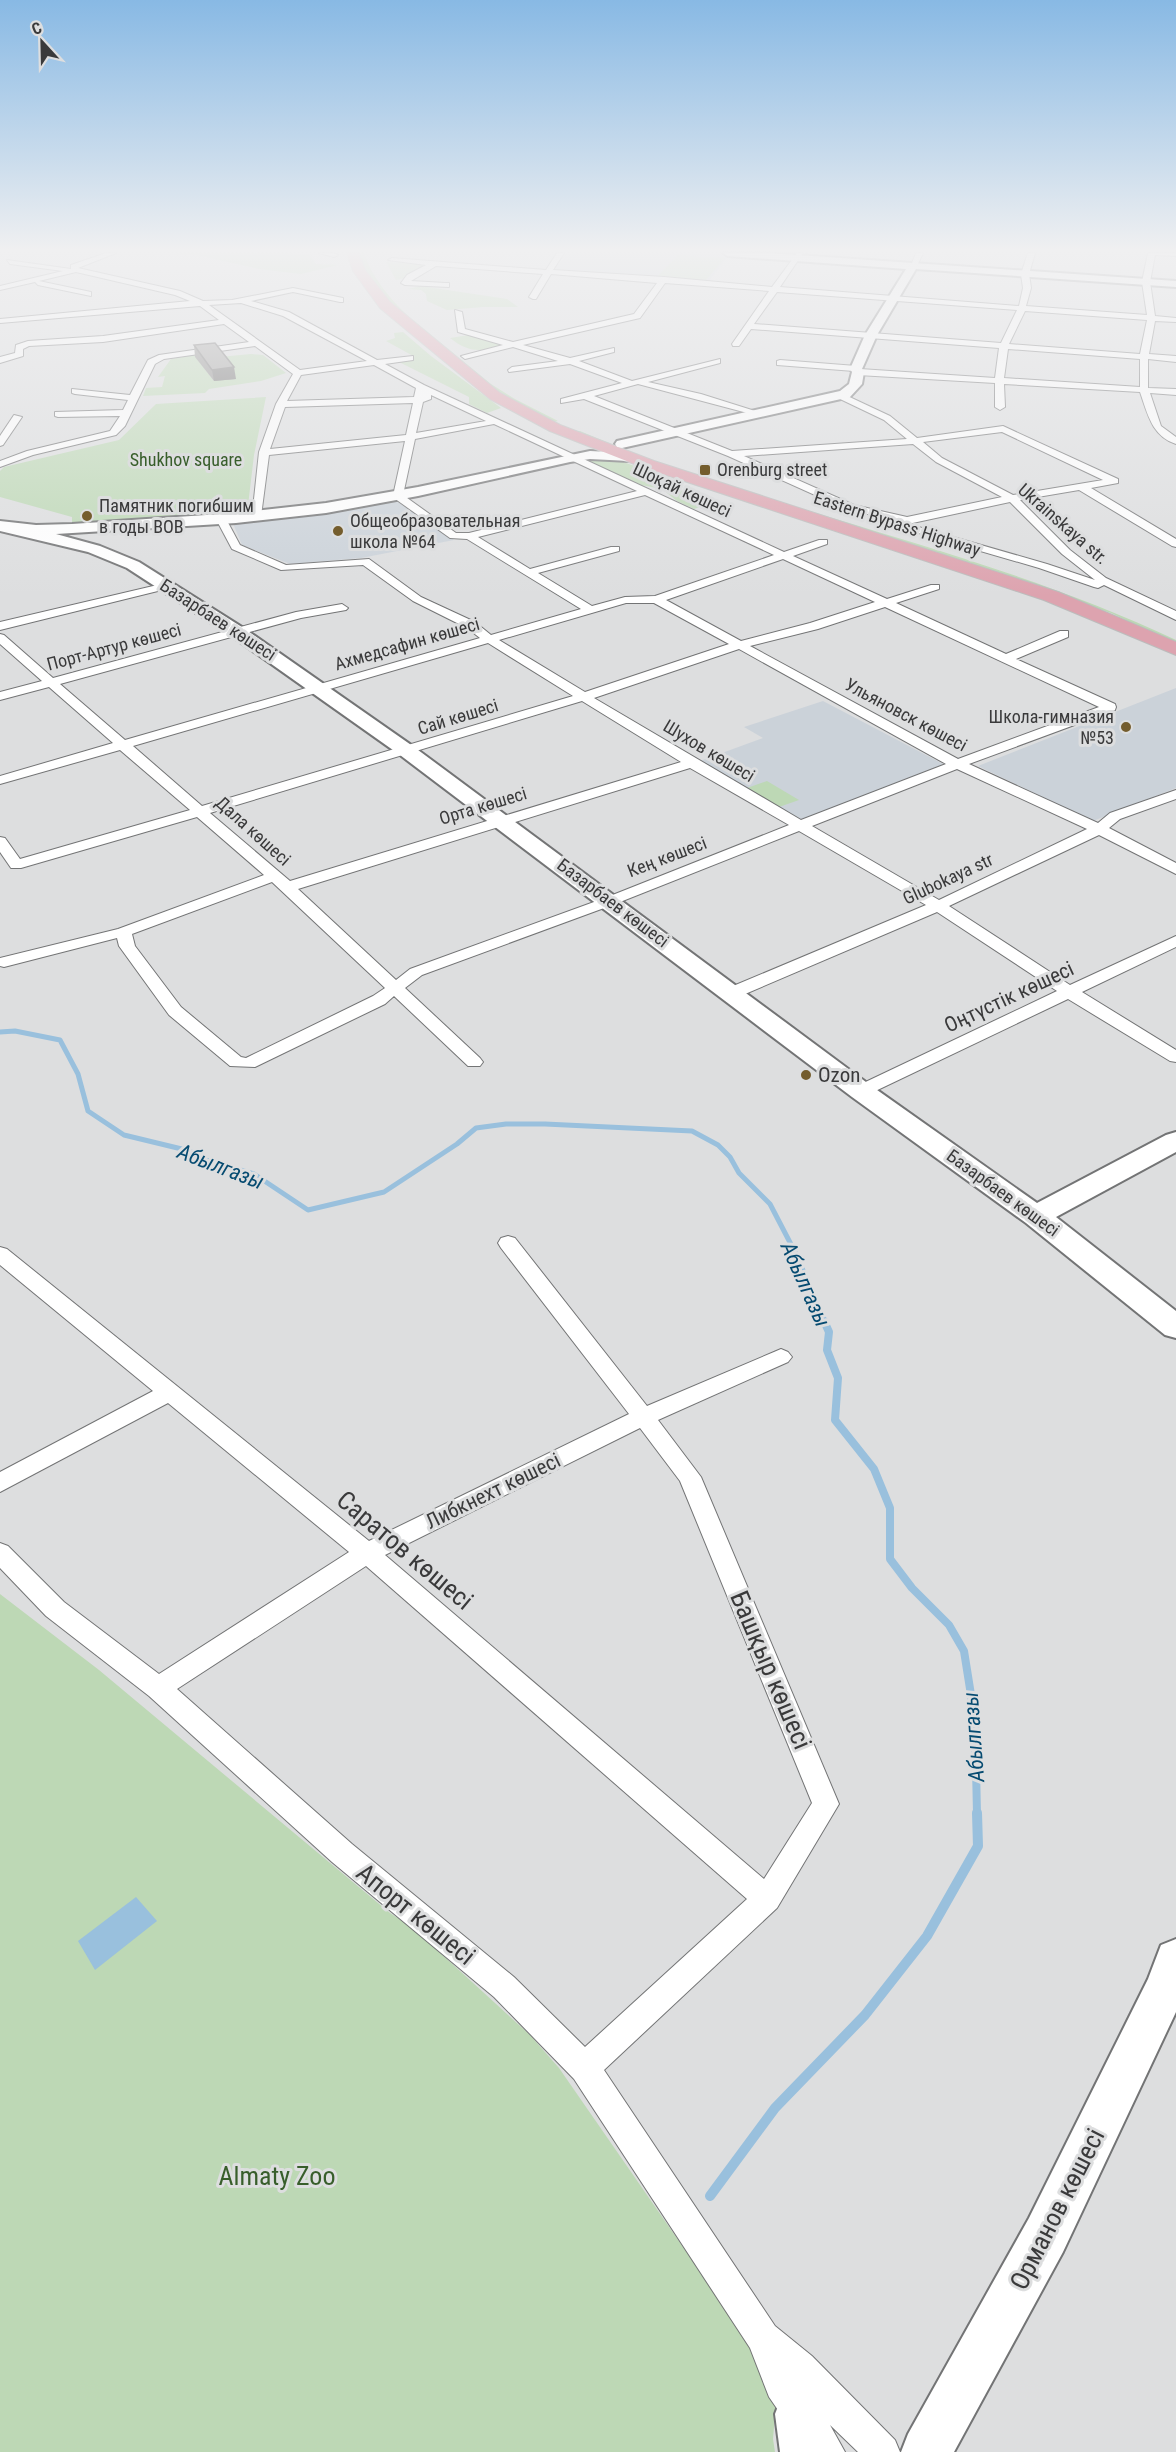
<svg xmlns="http://www.w3.org/2000/svg" width="1176" height="2452" font-family="'Roboto Condensed',sans-serif">
	<rect width="100%" height="100%" fill="#dddedf"/>
	<g fill="#cbd2d9">
		<polygon points="570,253 688,253 729,255 709,281 551,271"/>
		<polygon points="395,500 454,540 361,558 290,564 242,545 232,521 359,509"/>
		<polygon points="1176,688 1176,788 1093,821 978,766"/>
		<polygon points="823,701 945,765 803,822 700,761 763,738 744,727"/>
	</g>
	<g fill="#bdd8b5">
		<polygon points="172,253 289,253 310,255 316,264 338,265 301,274 259,269 197,255"/>
		<path d="M358,253h6c8,24 25,45 44,63l83,68 24,15 43,22 -5,1 -66,-37 -96,-79 -27,-36z"/>
		<polygon points="678,255 725,258 706,280 657,277"/>
		<polygon points="386,262 412,263 428,267 410,277 396,280"/>
		<polygon points="421,286 507,299 518,307 483,307 447,310 427,301 426,294 421,290 408,289"/>
		<polygon points="403,332 431,356 501,408 487,413 469,404 469,397 397,361 415,357 386,341 395,338 394,333"/>
		<path d="M469,335l36,11c-24,5 -35,8 -55,-8z"/>
		<polygon points="251,354 263,355 286,373 261,381 209,389 205,393 143,396 146,388 162,387 165,376 158,377 171,359 194,355 214,381 219,357"/>
		<polygon points="266,397 254,455 247,514 72,525 72,517 0,497 0,471 4,467 119,440 156,404"/>
		<path d="M580,431c26,11 53,22 80,32 171,60 351,99 516,177v4l-65,-31 -162,-55 -293,-94 -81,-31z"/>
		<polygon points="609,457 669,478 659,484 717,501 694,509 677,501 662,489 641,485 583,459"/>
		<polygon points="767,781 799,800 779,807 747,788"/>
		<polygon points="0,1594 99,1670 390,1913 413,1928 530,2035 559,2068 744,2335 776,2403 773,2439 775,2452 0,2452"/>
	</g>
	<polygon fill="#99c0dd" points="136,1897 157,1921 95,1970 78,1941"/>
	<g fill="none" stroke-linecap="round" stroke-linejoin="round">
		<polyline stroke="#99c0dd" stroke-width="5" points="0,1032 15,1031 60,1040 78,1074 88,1111 124,1135 190,1151 206,1160 254,1174 308,1210 384,1192 457,1144 476,1128 506,1124 545,1124 692,1131 718,1145 730,1157 739,1173 770,1204 796,1254 825,1322"/>
		<polyline stroke="#99c0dd" stroke-width="8" points="824,1321 829,1332 827,1350 838,1378 835,1420 874,1469 890,1508 890,1559 912,1588 949,1625 964,1651 975,1720 977,1814"/>
		<polyline stroke="#99c0dd" stroke-width="10" points="710,2196 775,2108 865,2015 927,1936 978,1846 977,1813"/>
		<defs>
			<g id="street">
				<path d="M106,253h10l-38,15 102,23 23,10 29,-1 61,-12 50,10v4h-3l-47,-10 -42,9 38,11 88,48 36,-4v4l-28,4 39,21 360,167 35,-12h8v4l-34,12 94,43 44,-14h8v4l-43,14 110,51 54,-23h8v6l-52,22 99,45 1,3 -1,3 -146,54 129,59 12,-10 66,-23v9l-56,20 -11,9 67,35v11l-77,-39 -150,71 121,79 106,-49v11l-94,45 94,58v12l-6,-1 -102,-62 -201,96h-12l-3,-4 3,-4 202,-96 -120,-79 -199,85h-12l-2,-4 2,-4 200,-84 -127,-74 -184,73 -193,71 -17,13 75,70 3,4 -3,4h-12l-74,-70 -9,8 -130,63 -25,-1 -61,-51 -50,-69 -2,-8 -113,29 -4,-1v-8l118,-29 146,-54 -67,-58 -176,51h-10l-11,-16v-15l5,1 15,21 170,-49 -70,-60 -120,34v-8l113,-33 -64,-56 -49,13v-8l42,-11 -42,-37v-10l4,1 49,43 243,-66 46,-8 6,4 -2,2 -45,8 -241,66 65,56 355,-102 -13,-10 -54,-27 -50,-36 -82,5 -49,-21 -16,-30 1,-2h8l15,28 46,20 83,-6 52,38 54,25 16,13 90,-26 -114,-70 -17,-1 -56,-40 -1,-2 12,-55 -136,14 -8,61 -5,3 -4,-1 7,-66 17,-48 17,-30 -38,-28 -91,13 -9,5 -30,62 -9,9 -83,20 -33,12v-6l27,-10 83,-20 10,-15 -62,1 -3,-1v-4l68,-2 5,-10 -53,-6 -3,-1v-4l58,6 18,-35 11,-5 90,-13 -25,-18 -121,18 -74,4 -6,3v7l-23,7v-6l15,-4 1,-8 12,-4 75,-5 116,-16 -19,-14 -200,17v-4l190,-18 -15,-6 -99,-23 -37,9 52,11v4l-53,-11 -3,-3 -35,8v-4l63,-15 -53,-7 -3,-4 64,9v-4zM241,303l42,13 84,45 -67,9 -91,-65zM374,365l42,23 -2,9 -127,4 14,-26zM431,395l55,26 -70,12 7,-31 8,-3zM413,403l-7,32 -136,14 15,-42zM494,424l143,67 -168,42h-13l-53,-38 12,-56zM645,495l129,60 -119,41 -30,1 -33,9 -54,-33 81,-22v-4h-8l-81,22 -52,-32zM783,559l92,43 -65,21 -69,18 -75,-41zM626,603h28l75,41 -144,48 -86,-52zM885,607l214,100 -141,52 -208,-113 68,-17zM488,643l85,53 -371,110 -69,-60zM739,649l207,115 -145,56 -207,-122zM582,701l99,61 -391,119 -80,-68zM690,768l99,57 -184,73 -195,71 -14,11 -98,-91zM957,769l130,60 -148,71 -127,-74zM272,882l113,106 -12,8 -127,62 -5,-1 -60,-50 -46,-61 -3,-12z"/>
				<polygon points="319,253 333,253 338,255 334,257"/>
				<path d="M557,253h7l-11,17 111,7 108,10 25,-34h6l-23,34 239,19 4,-18 -2,-14 7,-21h7l-6,21 2,14 -5,18 121,9 -5,-33 6,-29h28v3l-21,-1 -5,27 5,34 21,2v4l-21,-1 -6,33 27,2v6l-28,-3v29l28,1v6l-26,-2 11,33 15,11v7c-24,-8 -28,-29 -36,-52l-136,-8 1,23 -5,3 -5,-3v-24l-137,-8 -4,-4 -77,-6v-4l3,-1 76,6 4,3 135,9 4,-30 -248,-19 -12,17h-6l-1,-2 37,-53 -104,-8 -25,35 -117,27 47,13 44,-10v4l-35,9 53,20 88,-22v4l-72,19 53,12 54,17v4l-117,-31 -44,12 138,55 175,-12 -23,-19 -46,-22 -2,-2 5,-3 49,23 27,22 86,-12 115,53v4l-27,5 85,51v8l-4,-1 -93,-56 -59,10 50,50 36,28 70,33v9l-72,-35 -6,3 -4,-1 -55,-19 -148,-43 -1,-2 3,-3 -47,-11 -118,-53 -144,-57 -23,4v-4l61,-16 -52,-19 -61,8 -1,-2 4,-3 46,-6 -45,-14 -48,12 -4,-3 42,-11 -45,-13 -3,-22 7,2 3,17 48,13 121,-28 23,-31 -106,-9 -15,25h-3l-4,-2 14,-23 -107,-8 -25,15 35,2h3v4l-44,-2 -4,-2 6,-8 19,-10 -38,-5 4,-2 154,12zM777,292l240,18 -16,33 -247,-19zM1025,311l122,9 -7,34 -131,-10zM1008,349l132,10v28l-136,-9zM1002,432l101,48 -90,15 -71,-37 -19,-16zM913,444l23,18 66,35 -95,20 -53,-12 -110,-49zM1010,502l52,52 33,26 -48,-16 -139,-40z"/>
				<polygon points="916,253 923,253 916,268 910,268"/>
				<polygon points="14,415 22,417 3,445 0,446 0,436"/>
				<polygon points="166,583 170,584 170,588 0,630 0,622"/>
				<path d="M508,1236l7,2 132,168 127,-54 7,-3 7,3 4,5 -4,5 -130,58 43,57 138,327 -62,104 -173,162 171,256 37,30 83,84 5,12h-42l-28,-27 15,27h-38l-38,-55 -19,-49 -176,-269 -80,-82 -162,-135 -183,-166 -103,-80 -46,-48v-25l8,3 56,56 95,72 190,-122 -181,-149 -168,89v-20l153,-81 -153,-126v-18l7,2 362,292 260,-127 -128,-166 -3,-5 3,-5zM640,1428l40,53 132,322 -48,76 -379,-324zM366,1566l381,333 -162,148 -71,-70 -162,-133 -175,-155z"/>
			</g>
			<g id="secondary">
				<polygon points="723,253 768,253 1176,281 1176,287 916,269 877,335 862,369 864,372 862,384 850,397 622,448 617,447 615,444 617,441 840,391 849,384 852,372 850,369 865,335 906,269 728,256"/>
				<polygon points="590,451 629,453 636,457 629,461 590,459 570,462 418,496 326,513 236,523 56,534 100,546 139,562 245,629 414,747 870,1085 1037,1203 1166,1135 1176,1132 1176,1152 1056,1217 1176,1311 1176,1338 1165,1335 1026,1223 852,1097 400,755 233,637 127,568 88,552 0,531 0,521 36,525 72,524 236,513 326,503 418,487"/>
				<polygon points="1176,1939 1176,2012 1063,2252 954,2452 901,2452 908,2434 1029,2218 1148,1979 1161,1945"/>
				<polygon points="800,2389 818,2396 825,2414 830,2452 780,2452 775,2414 782,2396"/>
			</g>
			<polygon id="primary" points="347,253 359,253 365,270 390,302 500,393 560,425 654,461 1058,592 1176,642 1176,655 1044,600 642,467 550,431 490,399 380,308 353,271"/>
		</defs>
		<use href="#street" stroke="#737475" stroke-width="2"/>
		<use href="#secondary" stroke="#737475" stroke-width="4"/>
		<use href="#primary" stroke="#bcbcbc" stroke-width="2"/>
		<use href="#street" fill="#fff" fill-rule="evenodd"/>
		<use href="#secondary" fill="#fff" fill-rule="evenodd"/>
		<use href="#primary" fill="#dda3af" fill-rule="evenodd"/>
	</g>
	<polygon fill="#8a8988" points="194,345 236,379 214,381 195,357"/>
	<polygon fill="#706f6f" points="234,367 236,379 214,381 212,370"/>
	<polygon fill="#a09f9e" stroke="#706f6f" stroke-width="1.5" points="215,343 234,367 212,370 194,345"/>
	<linearGradient id="sky" x2="0" y2="1"><stop stop-color="#88b9e4"/><stop offset="0.42" stop-color="#f0f0f1"/><stop offset="1" stop-color="#f0f0f1" stop-opacity="0"/></linearGradient>
	<rect width="1176" height="596" fill="url(#sky)"/>
	<g fill="#745d2d" stroke="#dddedf" stroke-width="2">
		<rect x="699" y="464" width="12" height="12" rx="3"/>
		<circle cx="87" cy="516" r="6"/>
		<circle cx="338" cy="531" r="6"/>
		<circle cx="1126" cy="727" r="6"/>
		<circle cx="806" cy="1075" r="6"/>
	</g>
	<g text-anchor="middle" stroke-width="6" stroke-linejoin="round" paint-order="stroke">
		<g font-size="18" fill="#385e2b" stroke="#dddedf">
			<text x="186" y="466">Shukhov square</text>
		</g>
		<g font-size="18" fill="#3a3a3b" stroke="#dddedf" text-anchor="start">
			<text x="717" y="476">Orenburg street</text>
			<text x="99" y="512">Памятник погибшим<tspan x="99" dy="21">в годы ВОВ</tspan></text>
			<text x="350" y="527">Общеобразовательная<tspan x="350" dy="21">школа №64</tspan></text>
			<text x="1114" y="723" text-anchor="end">Школа-гимназия<tspan x="1114" dy="21">№53</tspan></text>
		</g>
		<g font-size="18" fill="#3a3a3b" stroke="#dddedf">
			<text transform="translate(682 490) rotate(25)" y="6">Шоқай көшесі</text>
			<text transform="translate(897 524) rotate(18)" y="6">Eastern Bypass Highway</text>
			<text transform="translate(1063 524) rotate(41)" y="6">Ukrainskaya str.</text>
			<text transform="translate(218 620) rotate(33)" y="6">Базарбаев көшесі</text>
			<text transform="translate(407 644) rotate(-16)" y="6">Ахмедсафин көшесі</text>
			<text transform="translate(114 647) rotate(-15)" y="6">Порт-Артур көшесі</text>
			<text transform="translate(906 715) rotate(28)" y="6">Ульяновск көшесі</text>
			<text transform="translate(458 717) rotate(-17)" y="6">Сай көшесі</text>
			<text transform="translate(709 751) rotate(31)" y="6">Шухов көшесі</text>
			<text transform="translate(483 806) rotate(-17)" y="6">Орта көшесі</text>
			<text transform="translate(253 831) rotate(42)" y="6">Дала көшесі</text>
			<text transform="translate(667 857) rotate(-21)" y="6">Кең көшесі</text>
			<text transform="translate(948 879) rotate(-25)" y="6">Glubokaya str</text>
			<text transform="translate(613 903) rotate(37)" y="6">Базарбаев көшесі</text>
			<text transform="translate(1003 1193) rotate(36)" y="6">Базарбаев көшесі</text>
		</g>
		<g font-size="21" fill="#3a3a3b" stroke="#dddedf">
			<text transform="translate(1009 997) rotate(-25)" y="7">Оңтүстік көшесі</text>
			<text transform="translate(493 1491) rotate(-26)" y="7">Либкнехт көшесі</text>
		</g>
		<g font-size="21" fill="#3a3a3b" stroke="#dddedf" text-anchor="start">
			<text x="818" y="1082">Ozon</text>
		</g>
		<g font-size="22" font-style="italic" fill="#064b71" stroke="#dddedf">
			<text transform="translate(221 1166) rotate(21)" y="8">Абылгазы</text>
			<text transform="translate(806 1284) rotate(66)" y="8">Абылгазы</text>
			<text transform="translate(973 1737) rotate(-94)" y="8">Абылгазы</text>
		</g>
		<g font-size="26" fill="#3a3a3b" stroke="#dddedf">
			<text transform="translate(405 1550) rotate(40)" y="9">Саратов көшесі</text>
			<text transform="translate(771 1670) rotate(67)" y="9">Башқыр көшесі</text>
			<text transform="translate(416 1914) rotate(39)" y="9">Апорт көшесі</text>
			<text transform="translate(1057 2209) rotate(-63)" y="9">Орманов көшесі</text>
		</g>
		<g font-size="26" fill="#385e2b" stroke="#dddedf">
			<text x="277" y="2185">Almaty Zoo</text>
		</g>
	</g>
	<g transform="translate(42 42) rotate(338)" stroke="#dddedf" stroke-width="4.5" paint-order="stroke">
	<path d="M0-4.5L10 22L0 15L-10 22Z" fill="#3a3a3b"/>
	<text y="-9" font-size="16" font-weight="bold" text-anchor="middle" fill="#3a3a3b">С</text>
	</g>
</svg>
